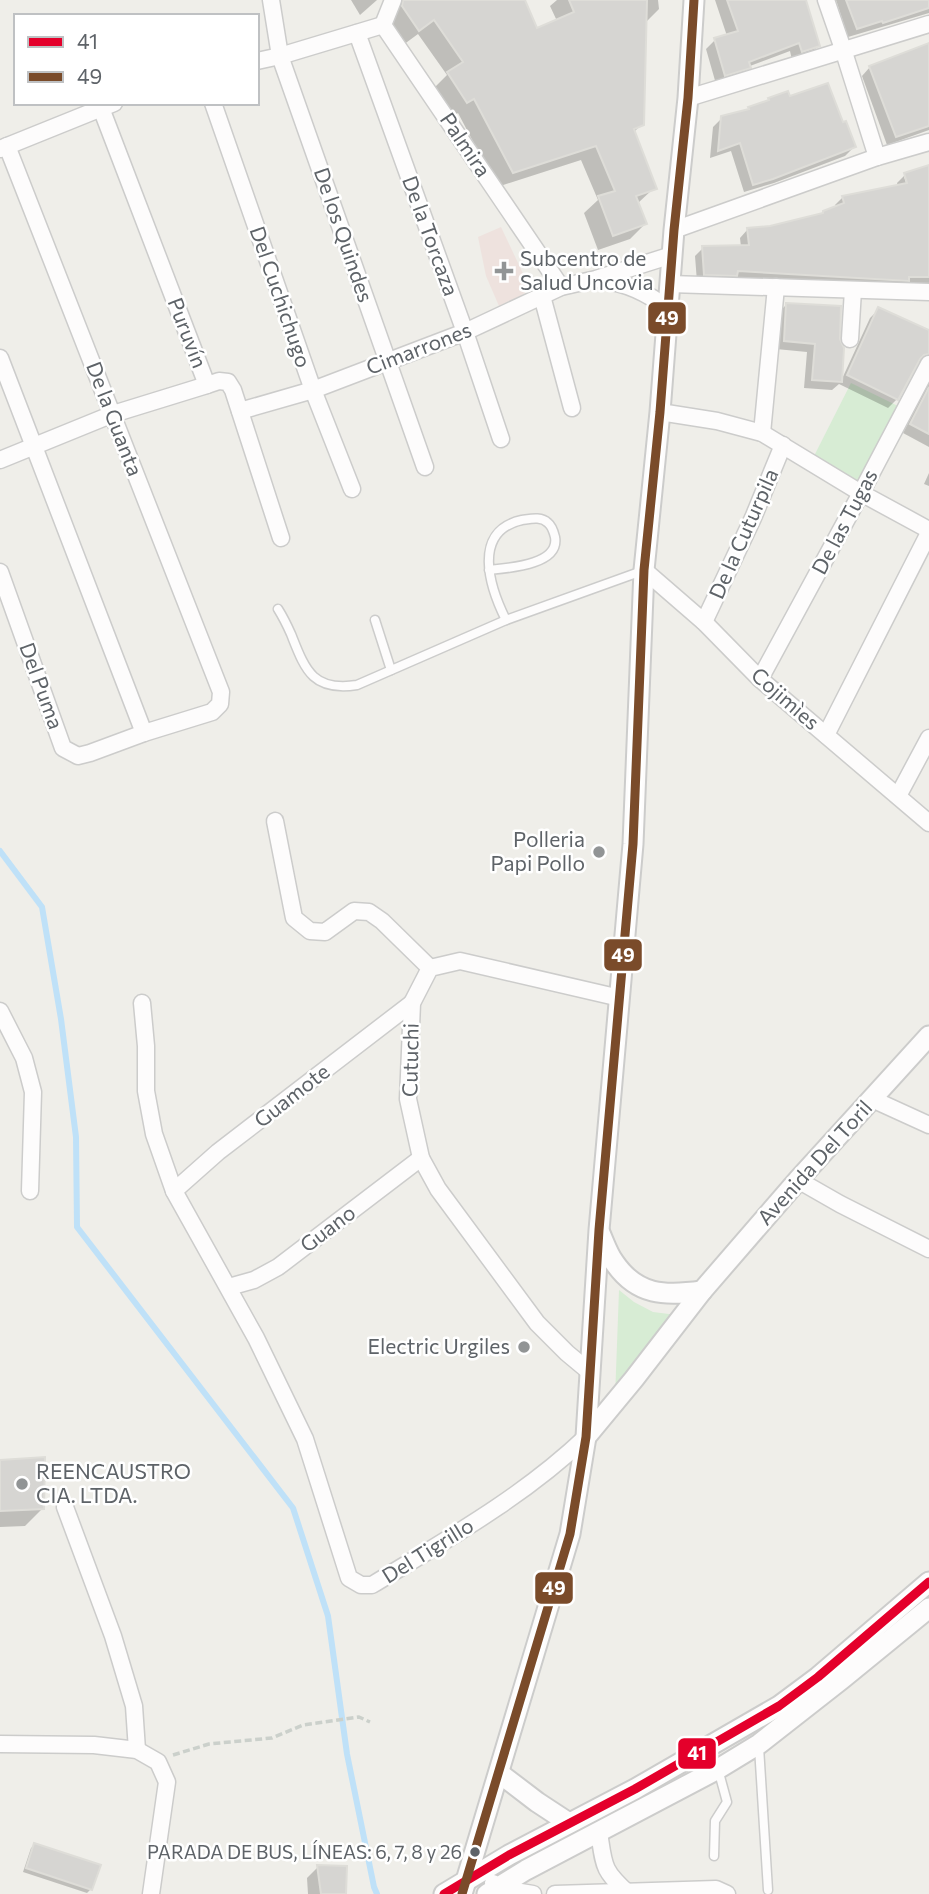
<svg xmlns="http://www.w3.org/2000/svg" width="929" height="1894" font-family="Commissioner,sans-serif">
	<rect width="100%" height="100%" fill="#efeee9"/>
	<polygon fill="#eee2de" points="501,227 528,284 525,293 520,296 499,306 486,276 478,237"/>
	<g fill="#d7ecd4">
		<polygon points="851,383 898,406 861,482 813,458"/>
		<polygon points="619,1290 634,1302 653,1312 677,1315 615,1398"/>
	</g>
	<g fill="#0003" fill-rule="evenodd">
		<polygon points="351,0 377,0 360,15"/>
		<polygon points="395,0 523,0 536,31 557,21 550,6 557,0 658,0 659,9 645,23 642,124 634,132 654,188 637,204 645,224 630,239 598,250 584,213 598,200 581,160 497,187 458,113 452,117 434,88 447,75 418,34 403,45 389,24"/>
		<polygon points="715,0 805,0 818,46 809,55 792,60 790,51 750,66 740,77 716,84 706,49 715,40 727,36"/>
		<polygon points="836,0 929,0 929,13 848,37"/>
		<polygon points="929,45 929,130 887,145 862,76 870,67"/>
		<polygon points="769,99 854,147 845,156 774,183 744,192 731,151 710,158 713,127 722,118 746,111 749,108 764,104"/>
		<path d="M929,167v118l-232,-3 -2,-26 8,-8 38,-1 -1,-9 8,-9 23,-1 50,-12 15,-8 -1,-3 8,-8 55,-10 -1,-4 8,-8zM904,177h3l2,15z"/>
		<polygon points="787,304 838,339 841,381 870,318 879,309 929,332 929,368 926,363 918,362 897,399 888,408 839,384 832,390 804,388 807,352 776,349 778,313"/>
		<polygon points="929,381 929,447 903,433"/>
		<polygon points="929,473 929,486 924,484"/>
		<polygon points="0,1461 43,1508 25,1526 0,1527"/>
		<polygon points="35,1845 91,1889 87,1893 23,1872 31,1848"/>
		<polygon points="318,1867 345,1894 308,1894 307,1878"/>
	</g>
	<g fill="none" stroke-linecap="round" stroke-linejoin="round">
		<polyline stroke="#bfe1f8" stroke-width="6" points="0,851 42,907 61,1019 76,1137 77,1227 293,1508 328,1616 347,1754 374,1887 377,1894"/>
	</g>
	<g fill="#d6d5d2" stroke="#deddd8" stroke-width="2">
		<polygon points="403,0 525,0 537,28 574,12 569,0 647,0 644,125 634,129 657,189 636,196 647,224 613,236 598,196 615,191 596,146 513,173 474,99 467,103 447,72 463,62 434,20 419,31 402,6"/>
		<polygon points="727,0 806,0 820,46 802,52 799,43 749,62 751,68 725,76 714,38 738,31"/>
		<polygon points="846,0 929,0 929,8 883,23 882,21 857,29"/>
		<polygon points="929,43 929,126 896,137 869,66"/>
		<polygon points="828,83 843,122 846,121 856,147 773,179 753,185 740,143 718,151 721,116 749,109 748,107 769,100 768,98 788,91 790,96"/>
		<polygon points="929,165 929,277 909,277 909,281 738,271 737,276 704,275 702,246 749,245 747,228 770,226 823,213 823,211 844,203 842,196 907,183 904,173"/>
		<polygon points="786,303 841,306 840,339 844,348 842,382 812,380 815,344 784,341"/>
		<polygon points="878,307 929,330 929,354 924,355 920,359 898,400 847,375"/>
		<polygon points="929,387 929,434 910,424"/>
		<polygon points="45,1457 44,1509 0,1511 0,1460"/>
		<polygon points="34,1843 101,1865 92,1890 26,1868"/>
		<polygon points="317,1865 347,1866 346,1894 321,1894"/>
	</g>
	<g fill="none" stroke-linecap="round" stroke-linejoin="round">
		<defs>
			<g id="service">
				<path d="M489,570c19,-2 71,-5 66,-33 -1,-4 -3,-11 -7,-14 -7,-7 -18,-4 -26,-3 -51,11 -32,68 -16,100"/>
				<path d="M278,609c5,8 9,16 13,25 14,35 21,58 66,51l149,-65 136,-49"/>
				<polyline points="375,620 391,670"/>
				<polyline points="759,1747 768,1890"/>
				<polyline points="714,1856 715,1821 727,1802 718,1769"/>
			</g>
			<g id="minor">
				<polyline points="271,0 280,56 425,467"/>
				<polyline points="826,0 843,49 877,157"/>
				<polyline points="383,25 561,287"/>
				<polyline points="383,25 393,0"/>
				<polyline points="357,33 465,332 501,439"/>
				<polyline points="257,61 280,56 383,25"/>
				<polyline points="688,98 929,24"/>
				<polyline points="213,103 313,390 352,489"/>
				<polyline points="101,108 207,385"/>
				<polyline points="0,149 114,103"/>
				<polyline points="674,230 877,157 929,142"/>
				<path d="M601,280c26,3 47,13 67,29"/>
				<polyline points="670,284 929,292"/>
				<polyline points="542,296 572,408"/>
				<polyline points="850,339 853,290"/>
				<polyline points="0,358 144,733"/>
				<polyline points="240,411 313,390 465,332 561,287 596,279 672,255"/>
				<polyline points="660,412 717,421 762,433 861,493 929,530"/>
				<polyline points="762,433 776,287"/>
				<polyline points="0,460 113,414 207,385 219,381 228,382 233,390 281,538"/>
				<polyline points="644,570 704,622 760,679 929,823"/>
				<polyline points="0,572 63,748 78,756 90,753 144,733 212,712 220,704 221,692 7,146"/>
				<polyline points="704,622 753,518 783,445"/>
				<polyline points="760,679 861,493 929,364"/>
				<polyline points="826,735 929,533"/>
				<polyline points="898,796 929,738"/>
				<polyline points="275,821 294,918 310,931 325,932 354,911 369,912 382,921 430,968"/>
				<path d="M142,1003l4,43v45l8,43 20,57 82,147 49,101 44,139 12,7h11c74,-45 151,-88 214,-148"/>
				<polyline points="0,1011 24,1058 33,1092 30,1191"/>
				<polyline points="872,1099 929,1125"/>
				<polyline points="798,1180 840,1204 929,1249"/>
				<polyline points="174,1191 218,1152 412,1003"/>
				<polyline points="229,1287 254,1280 278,1267 421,1158"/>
				<polyline points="591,1373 567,1353 537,1323 438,1189 421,1158 408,1099 412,1003 430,968 460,961 620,998"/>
				<polyline points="65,1507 113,1636 134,1706 137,1750"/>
				<polyline points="0,1744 94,1745 137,1750 158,1762 167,1782 151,1894"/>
				<path d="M599,1832c5,33 3,38 29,61"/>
				<polyline points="493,1883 497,1888 533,1894"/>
				<polyline points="555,1894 716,1889 727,1894"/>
			</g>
			<g id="tertiary">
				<path d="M600,1233c4,9 8,21 14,29 23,34 51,34 88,29"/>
				<polyline points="586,1437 634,1379 702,1291 798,1180 929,1036"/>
				<polyline points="499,1773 537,1802 569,1823"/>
				<polyline points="444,1894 509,1855 635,1789 779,1706 818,1677 929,1582"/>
				<polyline points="462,1894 570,1534 586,1437 599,1230 633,844 644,570 660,412 674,230 688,98 694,0"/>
				<polyline points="487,1894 526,1870 718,1769 759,1744 842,1679 929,1608"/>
			</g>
		</defs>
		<use href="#service" stroke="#cccccb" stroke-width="11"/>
		<use href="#minor" stroke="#cccccb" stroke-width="19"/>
		<use href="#tertiary" stroke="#cccccb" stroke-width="23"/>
		<polyline stroke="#cbd0cb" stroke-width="3.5" stroke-dasharray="7 3.5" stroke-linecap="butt" points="173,1755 209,1744 272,1738 303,1725 359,1717 370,1722"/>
		<use href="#service" stroke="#fdfcfc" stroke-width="8"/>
		<use href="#minor" stroke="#fdfcfc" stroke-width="16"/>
		<use href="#tertiary" stroke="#fdfcfc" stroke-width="19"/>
		<defs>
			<polyline id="bus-1" points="444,1894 509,1855 635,1789 779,1706 818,1677 929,1582"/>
			<polyline id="bus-2" points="462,1894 570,1534 586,1437 599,1230 633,844 644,570 660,412 674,230 688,98 694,0"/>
		</defs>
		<use href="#bus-1" stroke="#fff" stroke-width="14"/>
		<use href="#bus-2" stroke="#fff" stroke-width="14"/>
		<use href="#bus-1" stroke="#e4002b" stroke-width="9"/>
		<use href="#bus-2" stroke="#7a4b2a" stroke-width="9"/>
	</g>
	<g fill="#919495" stroke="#fff" stroke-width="2.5">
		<path d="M500.5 260.5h7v7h7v7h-7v7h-7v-7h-7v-7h7z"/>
		<circle cx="599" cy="852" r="7"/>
		<circle cx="524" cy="1347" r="7"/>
		<circle cx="22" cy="1484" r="7"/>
	</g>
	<circle fill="#5e6368" stroke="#fff" stroke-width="2.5" cx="475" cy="1852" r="6"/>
	<g text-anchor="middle" stroke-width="5" stroke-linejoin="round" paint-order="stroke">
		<g font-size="19" fill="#5e6368" stroke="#fff" text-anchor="end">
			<text x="462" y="1859">PARADA DE BUS, LÍNEAS: 6, 7, 8 y 26</text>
		</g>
		<g font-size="21" fill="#5e6368" stroke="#fff">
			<text transform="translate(465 145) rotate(56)" y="7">Palmira</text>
			<text transform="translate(343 235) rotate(71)" y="7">De los Quindes</text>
			<text transform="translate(430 236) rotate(70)" y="7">De la Torcaza</text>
			<text transform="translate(280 297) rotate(71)" y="7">Del Cuchichugo</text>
			<text transform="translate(187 333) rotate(69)" y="7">Puruvín</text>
			<text transform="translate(419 349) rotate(-21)" y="7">Cimarrones</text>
			<text transform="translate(114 419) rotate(69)" y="7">De la Guanta</text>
			<text transform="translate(845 522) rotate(-62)" y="7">De las Tugas</text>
			<text transform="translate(744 534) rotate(-66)" y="7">De la Cuturpila</text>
			<text transform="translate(41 686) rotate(70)" y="7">Del Puma</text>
			<text transform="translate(785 699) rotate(41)" y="7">Cojimìes</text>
			<text transform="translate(411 1060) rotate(-89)" y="7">Cutuchi</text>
			<text transform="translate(292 1096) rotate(-38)" y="7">Guamote</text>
			<text transform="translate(815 1163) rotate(-48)" y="7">Avenida Del Toril</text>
			<text transform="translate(328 1229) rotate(-37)" y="7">Guano</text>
			<text transform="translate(428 1551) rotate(-32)" y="7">Del Tigrillo</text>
		</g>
		<g font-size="21" fill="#5e6368" stroke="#fff" text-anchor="start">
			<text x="520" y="266">Subcentro de<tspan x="520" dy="24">Salud Uncovia</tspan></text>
			<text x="585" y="847" text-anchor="end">Polleria<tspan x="585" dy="24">Papi Pollo</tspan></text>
			<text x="510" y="1354" text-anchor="end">Electric Urgiles</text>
			<text x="36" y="1479">REENCAUSTRO<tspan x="36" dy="24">CIA. LTDA.</tspan></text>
		</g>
	</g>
	<g stroke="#fff" stroke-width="2.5">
		<rect x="647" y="301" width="40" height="34" rx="7" fill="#7a4b2a"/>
		<rect x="603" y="938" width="40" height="34" rx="7" fill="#7a4b2a"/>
		<rect x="534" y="1571" width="40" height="34" rx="7" fill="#7a4b2a"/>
		<rect x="677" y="1737" width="40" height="33" rx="7" fill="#e4002b"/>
	</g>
	<g font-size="19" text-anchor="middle" font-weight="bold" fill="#fff">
		<text x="667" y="325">49</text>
		<text x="623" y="962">49</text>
		<text x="554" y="1595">49</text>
		<text x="697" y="1760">41</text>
	</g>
	<rect x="14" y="14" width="245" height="91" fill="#ffffff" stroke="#bfc1c3" stroke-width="2"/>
	<rect x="28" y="37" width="35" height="10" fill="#e4002b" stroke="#bfc1c3" stroke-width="2"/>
	<text x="77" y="49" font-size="21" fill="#5e6368">41</text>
	<rect x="28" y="72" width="35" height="10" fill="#7a4b2a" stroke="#bfc1c3" stroke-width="2"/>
	<text x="77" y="84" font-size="21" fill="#5e6368">49</text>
</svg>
